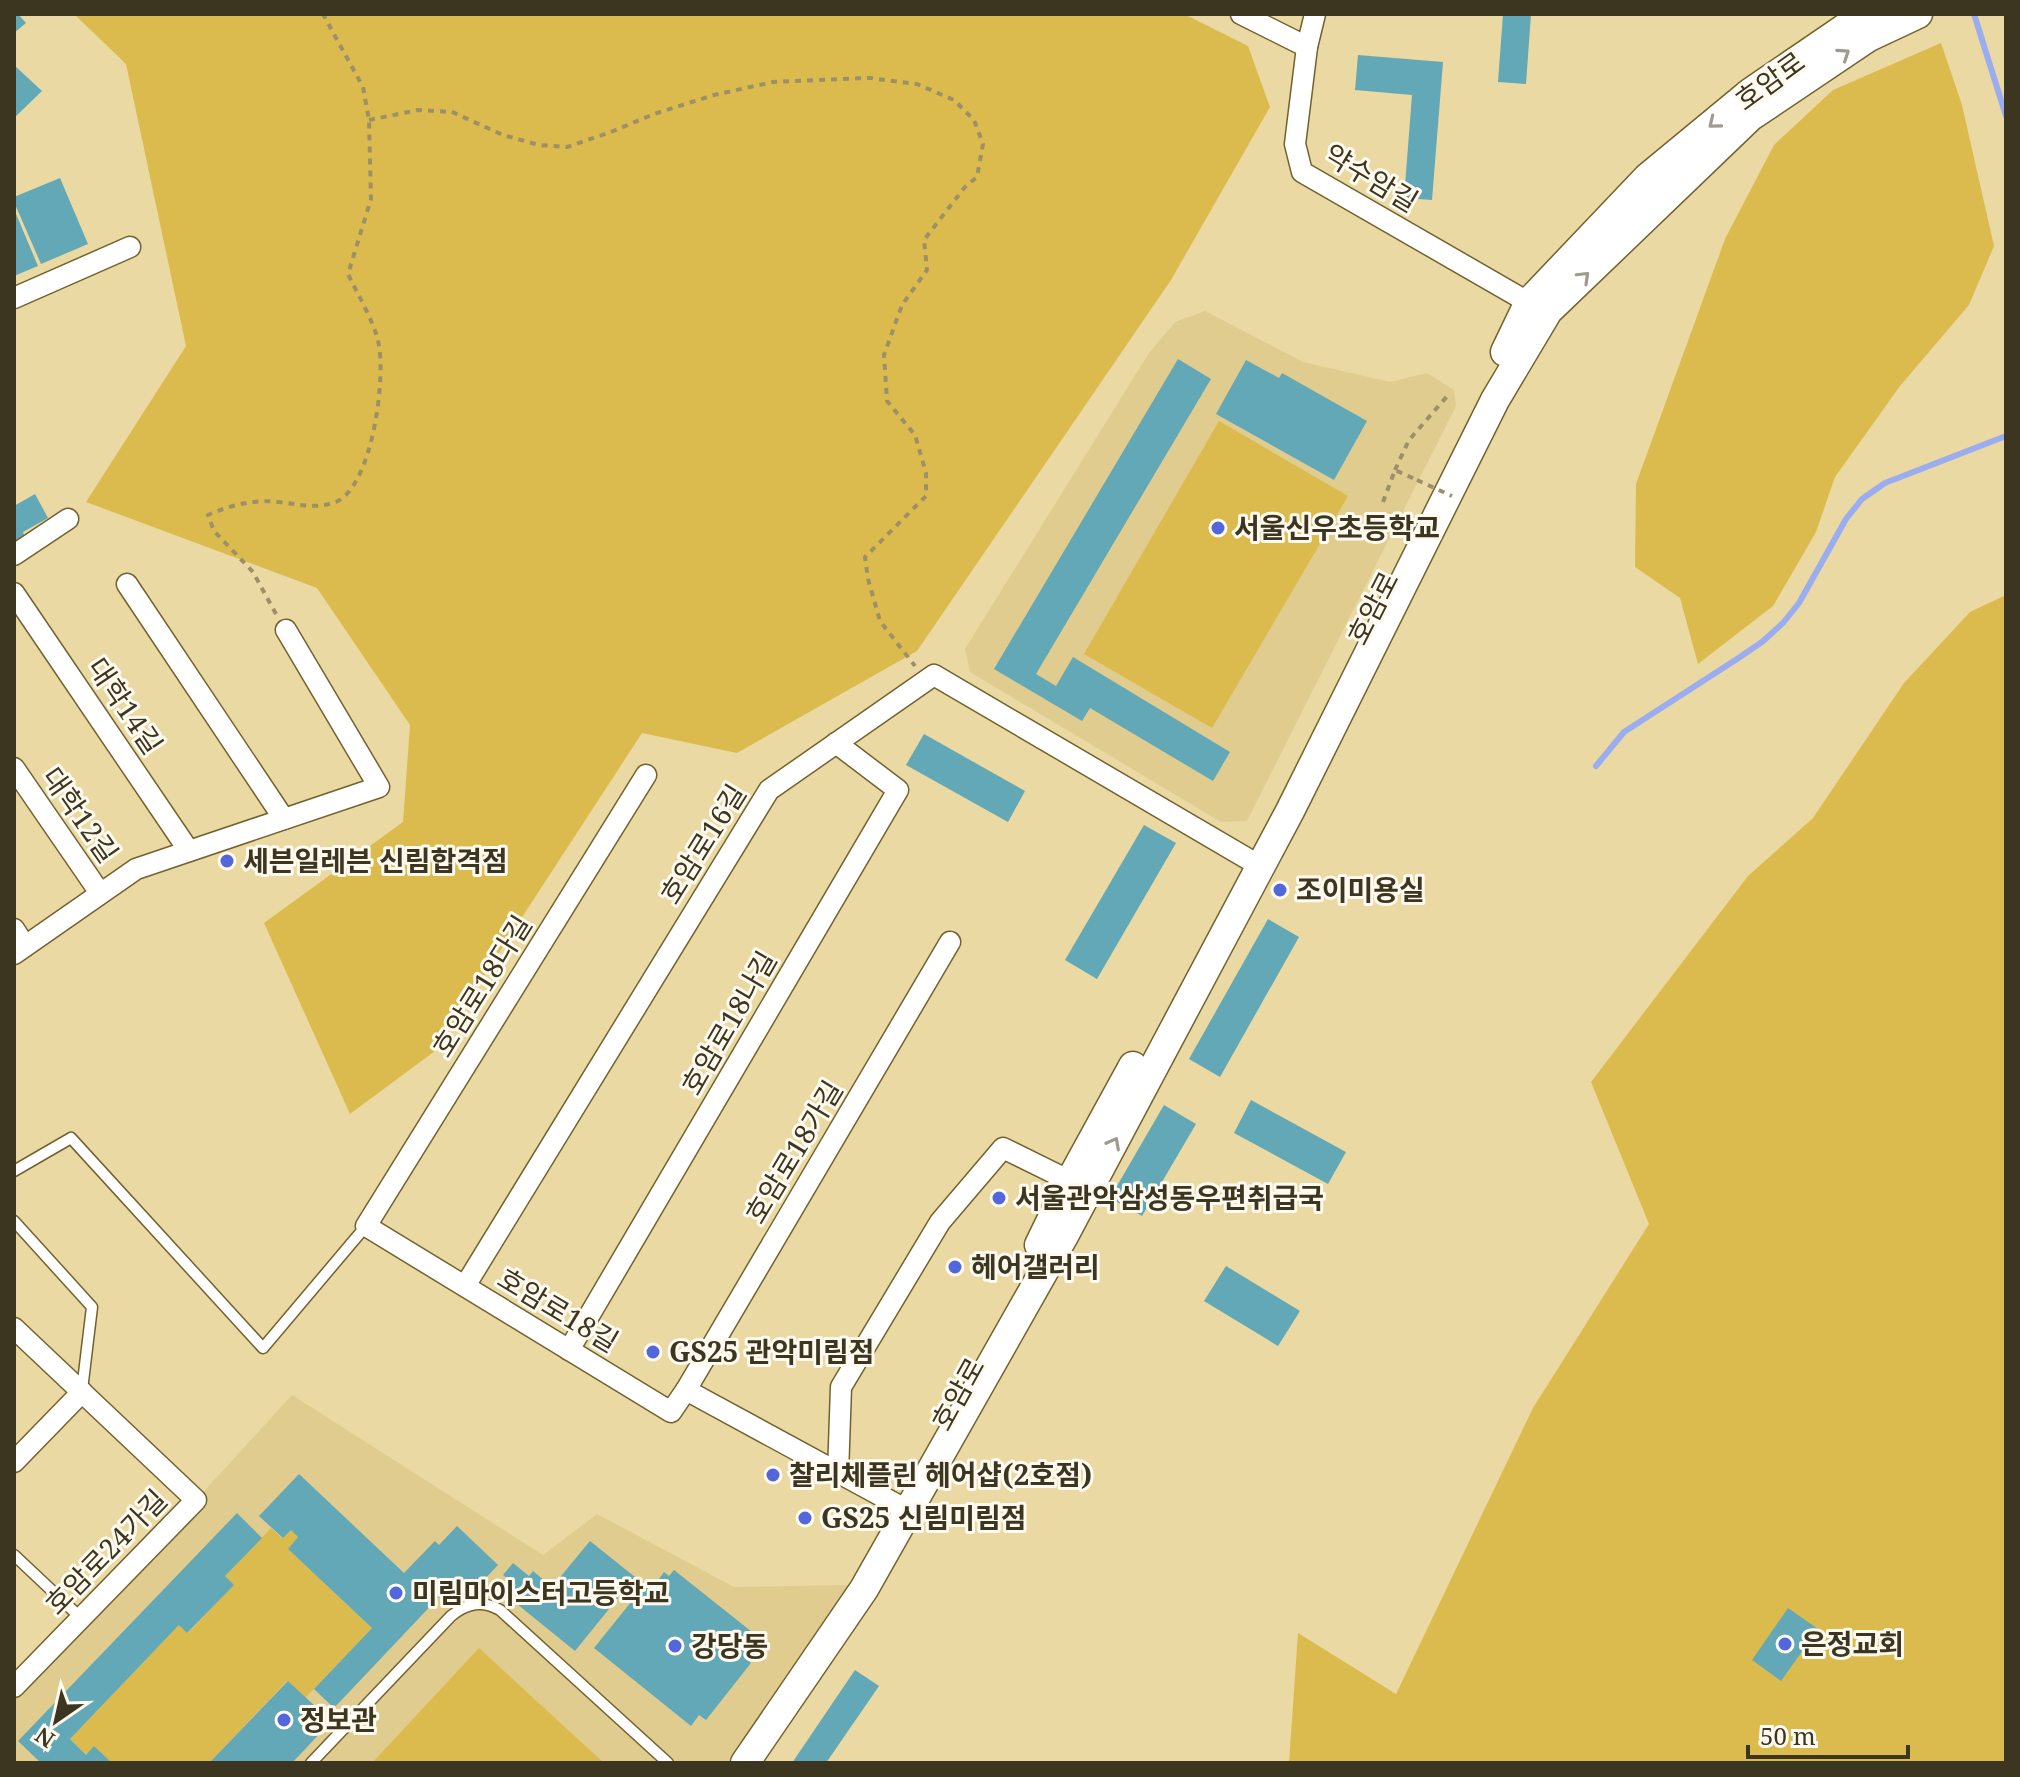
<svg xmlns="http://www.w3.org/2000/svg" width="2020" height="1777" font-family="'Noto Serif','Noto Sans KR',serif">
	<rect width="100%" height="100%" fill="#ead9a2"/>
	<g fill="#dfcc8e">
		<polygon points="1205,311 1303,362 1390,382 1427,373 1454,390 1456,406 1247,821 1221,822 970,672 965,649 1149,353 1175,322"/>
		<polygon points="292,1395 543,1555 597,1514 734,1587 852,1585 734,1763 14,1763 14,1687 196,1500"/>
	</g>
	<g fill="#dcbb4e">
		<polygon points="74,14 1184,14 1248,46 1270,107 1171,280 917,651 737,753 642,733 435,1051 350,1114 264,923 403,822 410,725 317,588 86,502 186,346 126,64"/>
		<polygon points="1941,43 1962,105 1994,246 1969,305 1900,386 1835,477 1816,532 1773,606 1698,664 1680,598 1635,567 1636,484 1725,239 1774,145 1833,90"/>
		<polygon points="1219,421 1348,496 1212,728 1084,654"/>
		<polygon points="2006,595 2006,1763 1289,1763 1298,1633 1396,1694 1533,1408 1649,1224 1591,1082 1748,876 1813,818 1904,683 1970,612"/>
		<polygon points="271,1528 282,1538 291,1530 298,1537 288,1549 372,1628 305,1698 287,1681 209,1763 112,1763 94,1747 86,1755 70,1739 179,1625 188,1633 233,1585 225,1576"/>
		<polygon points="479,1648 604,1763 372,1763"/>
	</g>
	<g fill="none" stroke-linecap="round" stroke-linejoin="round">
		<g stroke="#9badf1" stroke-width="6">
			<polyline points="1974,14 2006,116"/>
			<polyline points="1596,766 1624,732 1737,659 1762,642 1783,623 1799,603 1846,519 1862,499 1885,483 2006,436"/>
		</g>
	</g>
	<g fill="#63a8b6">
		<polygon points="14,14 18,14 26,23 14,33"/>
		<polygon points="1503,14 1531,14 1526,84 1498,82"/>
		<polygon points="1358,55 1443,62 1432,200 1404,198 1412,95 1355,90"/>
		<polygon points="14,65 42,91 14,118"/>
		<polygon points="60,178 88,244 41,264 14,202 14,197"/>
		<polygon points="14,209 38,266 14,276"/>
		<polygon points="1178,359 1211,379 1036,674 1056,686 1073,657 1230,752 1213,781 1090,708 1082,721 994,669"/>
		<polygon points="1246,360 1279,378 1282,373 1367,421 1334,480 1216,414"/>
		<polygon points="35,494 48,518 23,532 25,538 14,545 14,506"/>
		<polygon points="924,734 1025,791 1008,822 906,765"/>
		<polygon points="1144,825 1176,843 1097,979 1065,960"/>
		<polygon points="1268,919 1299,937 1220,1077 1189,1059"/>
		<polygon points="1251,1100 1346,1152 1328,1184 1234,1133"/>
		<polygon points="1164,1105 1196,1124 1142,1216 1110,1198"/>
		<polygon points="1226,1266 1300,1311 1278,1346 1204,1301"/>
		<polygon points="299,1474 404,1573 435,1541 439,1545 457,1526 498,1565 474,1590 466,1583 446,1604 439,1597 334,1708 314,1689 372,1628 288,1549 298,1537 291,1530 283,1538 259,1516"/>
		<polygon points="237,1513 262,1538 225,1576 234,1585 187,1633 179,1625 70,1739 86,1755 94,1746 112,1763 41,1763 18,1741"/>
		<polygon points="590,1541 635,1577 575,1651 507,1596 516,1585 503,1575 513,1563 529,1576 533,1571 552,1587"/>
		<polygon points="674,1570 752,1632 748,1638 756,1644 745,1658 751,1663 706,1720 699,1715 691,1726 594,1648 648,1581 654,1586 664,1572 669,1576"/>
		<polygon points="1788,1608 1818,1629 1781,1681 1752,1660"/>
		<polygon points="855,1670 879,1686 826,1763 792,1763"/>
		<polygon points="288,1681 316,1707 310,1713 325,1728 292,1763 209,1763"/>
	</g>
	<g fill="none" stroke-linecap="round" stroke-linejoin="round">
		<defs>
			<g id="service">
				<polyline points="14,1171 71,1138 263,1348 366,1226"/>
				<polyline points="14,1221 92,1307 82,1390"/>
				<polyline points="14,1555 81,1618"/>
				<path d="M311,1763l140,-147c16,-13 31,-16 49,-6l168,153"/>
			</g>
			<g id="minor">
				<polyline points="1241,14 1307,47"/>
				<polyline points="1315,14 1307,47 1295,144 1302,172 1540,309"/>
				<polyline points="14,298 130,247"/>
				<polyline points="14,555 68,519"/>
				<polyline points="127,584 284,819"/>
				<polyline points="14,593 189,851"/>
				<polyline points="14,768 100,893"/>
				<polyline points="646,775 366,1226 671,1412 686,1390 896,1504"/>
				<polyline points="14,929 25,946"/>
				<polyline points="14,954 136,869 379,787 286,630"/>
				<polyline points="465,1286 769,790 934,675 1248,859"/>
				<polyline points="14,1328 196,1500 14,1687"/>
				<polyline points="569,1350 898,790 836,743"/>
				<polyline points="686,1390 950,942"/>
				<polyline points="14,1462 82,1392"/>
				<polyline points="838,1474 841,1387 940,1222 1003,1148 1070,1181"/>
			</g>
			<g id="secondary">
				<polyline points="1505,352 1529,302 1648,177 1751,92 1858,19 1869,14"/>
				<polyline points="1039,1245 1070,1181 1133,1066"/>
				<polyline points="745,1763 864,1589 1065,1234 1290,811 1495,400 1548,311 1750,117 1869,37 1918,14"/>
			</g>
		</defs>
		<use href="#service" stroke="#72622f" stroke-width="13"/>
		<use href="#minor" stroke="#72622f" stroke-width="23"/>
		<use href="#secondary" stroke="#72622f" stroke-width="31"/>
		<g stroke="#9d9068" stroke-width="4" stroke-dasharray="6 6" stroke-linecap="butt">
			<polyline points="369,120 418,110 452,112 503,135 539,145 567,147 611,132 654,114 714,95 773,82 870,78 917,84 954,100 974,120 983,144 977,177 965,187 924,240 927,270 902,305 884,355 887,401 915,435 926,473 926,496 865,557 868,579 880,621 915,666"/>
			<polyline points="1395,470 1409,440 1449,394"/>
			<polyline points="1383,502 1395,470 1417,480"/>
			<path d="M276,614l-23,-42 -39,-41 -6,-16c23,-10 46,-16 71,-13 20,2 33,7 54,1 39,-11 54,-127 45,-162 -4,-19 -21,-48 -30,-67l23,-75 -2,-79 -6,-33 -40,-73"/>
		</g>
		<use href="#service" stroke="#fff" stroke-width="10"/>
		<use href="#minor" stroke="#fff" stroke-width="20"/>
		<use href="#secondary" stroke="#fff" stroke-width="28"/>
		<polyline stroke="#9d9068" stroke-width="4" stroke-dasharray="6 6" stroke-linecap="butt" points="1417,480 1452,496"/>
	</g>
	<defs><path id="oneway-chevron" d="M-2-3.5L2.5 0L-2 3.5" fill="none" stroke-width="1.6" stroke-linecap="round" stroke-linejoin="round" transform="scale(2)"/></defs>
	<g stroke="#9e9a8f">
		<use href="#oneway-chevron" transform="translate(1844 54) rotate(-34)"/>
		<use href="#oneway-chevron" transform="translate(1714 123) rotate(141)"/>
		<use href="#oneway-chevron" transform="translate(1584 277) rotate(-44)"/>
		<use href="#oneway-chevron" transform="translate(1114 1143) rotate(-62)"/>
	</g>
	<g fill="#5367dc" stroke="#fefaf0" stroke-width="3">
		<circle cx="1218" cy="528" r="8"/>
		<circle cx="227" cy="861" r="8"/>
		<circle cx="1280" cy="890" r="8"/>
		<circle cx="999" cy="1198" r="8"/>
		<circle cx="955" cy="1267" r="8"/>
		<circle cx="653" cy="1352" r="8"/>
		<circle cx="773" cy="1475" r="8"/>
		<circle cx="805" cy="1518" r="8"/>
		<circle cx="396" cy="1593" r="8"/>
		<circle cx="1785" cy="1644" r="8"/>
		<circle cx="675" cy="1646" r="8"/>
		<circle cx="284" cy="1720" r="8"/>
	</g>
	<g text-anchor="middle" stroke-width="6" stroke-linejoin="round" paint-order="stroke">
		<g font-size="28" fill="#3c351f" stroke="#fefaf0">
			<text transform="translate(1770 81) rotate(-36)" y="10">호암로</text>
			<text transform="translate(1371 178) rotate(31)" y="10">약수암길</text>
			<text transform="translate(1373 608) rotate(-63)" y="10">호암로</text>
			<text transform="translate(125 706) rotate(56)" y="10">대학14길</text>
			<text transform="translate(80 815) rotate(55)" y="10">대학12길</text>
			<text transform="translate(703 844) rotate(-58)" y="10">호암로16길</text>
			<text transform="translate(482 986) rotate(-58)" y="10">호암로18다길</text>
			<text transform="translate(729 1023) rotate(-60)" y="10">호암로18나길</text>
			<text transform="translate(794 1152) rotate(-59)" y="10">호암로18가길</text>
			<text transform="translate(558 1310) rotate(31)" y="10">호암로18길</text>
			<text transform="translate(958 1394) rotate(-61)" y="10">호암로</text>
			<text transform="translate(106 1552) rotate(-46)" y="10">호암로24가길</text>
		</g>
		<g font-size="28" font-weight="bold" fill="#3c351f" stroke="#fefaf0" text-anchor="start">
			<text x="1234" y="538">서울신우초등학교</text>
			<text x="243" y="871">세븐일레븐 신림합격점</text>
			<text x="1296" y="900">조이미용실</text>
			<text x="1015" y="1208">서울관악삼성동우편취급국</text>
			<text x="971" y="1277">헤어갤러리</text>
			<text x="669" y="1362">GS25 관악미림점</text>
			<text x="789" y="1485">찰리체플린 헤어샵(2호점)</text>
			<text x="821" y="1528">GS25 신림미림점</text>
			<text x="412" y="1603">미림마이스터고등학교</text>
			<text x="1801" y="1654">은정교회</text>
			<text x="691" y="1656">강당동</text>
			<text x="300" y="1730">정보관</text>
		</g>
	</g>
	<rect width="2020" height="1777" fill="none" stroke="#3c351f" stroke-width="32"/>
	<g transform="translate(56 1721) rotate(214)" stroke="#fefaf0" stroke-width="6" paint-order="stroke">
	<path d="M0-6L14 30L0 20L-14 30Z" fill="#3c351f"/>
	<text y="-12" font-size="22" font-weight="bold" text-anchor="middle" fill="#3c351f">N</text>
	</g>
	<path d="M1748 1745v12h160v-12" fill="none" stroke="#3c351f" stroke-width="4"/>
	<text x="1760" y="1745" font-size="24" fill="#3c351f" stroke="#fefaf0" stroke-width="6" paint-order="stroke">50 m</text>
</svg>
